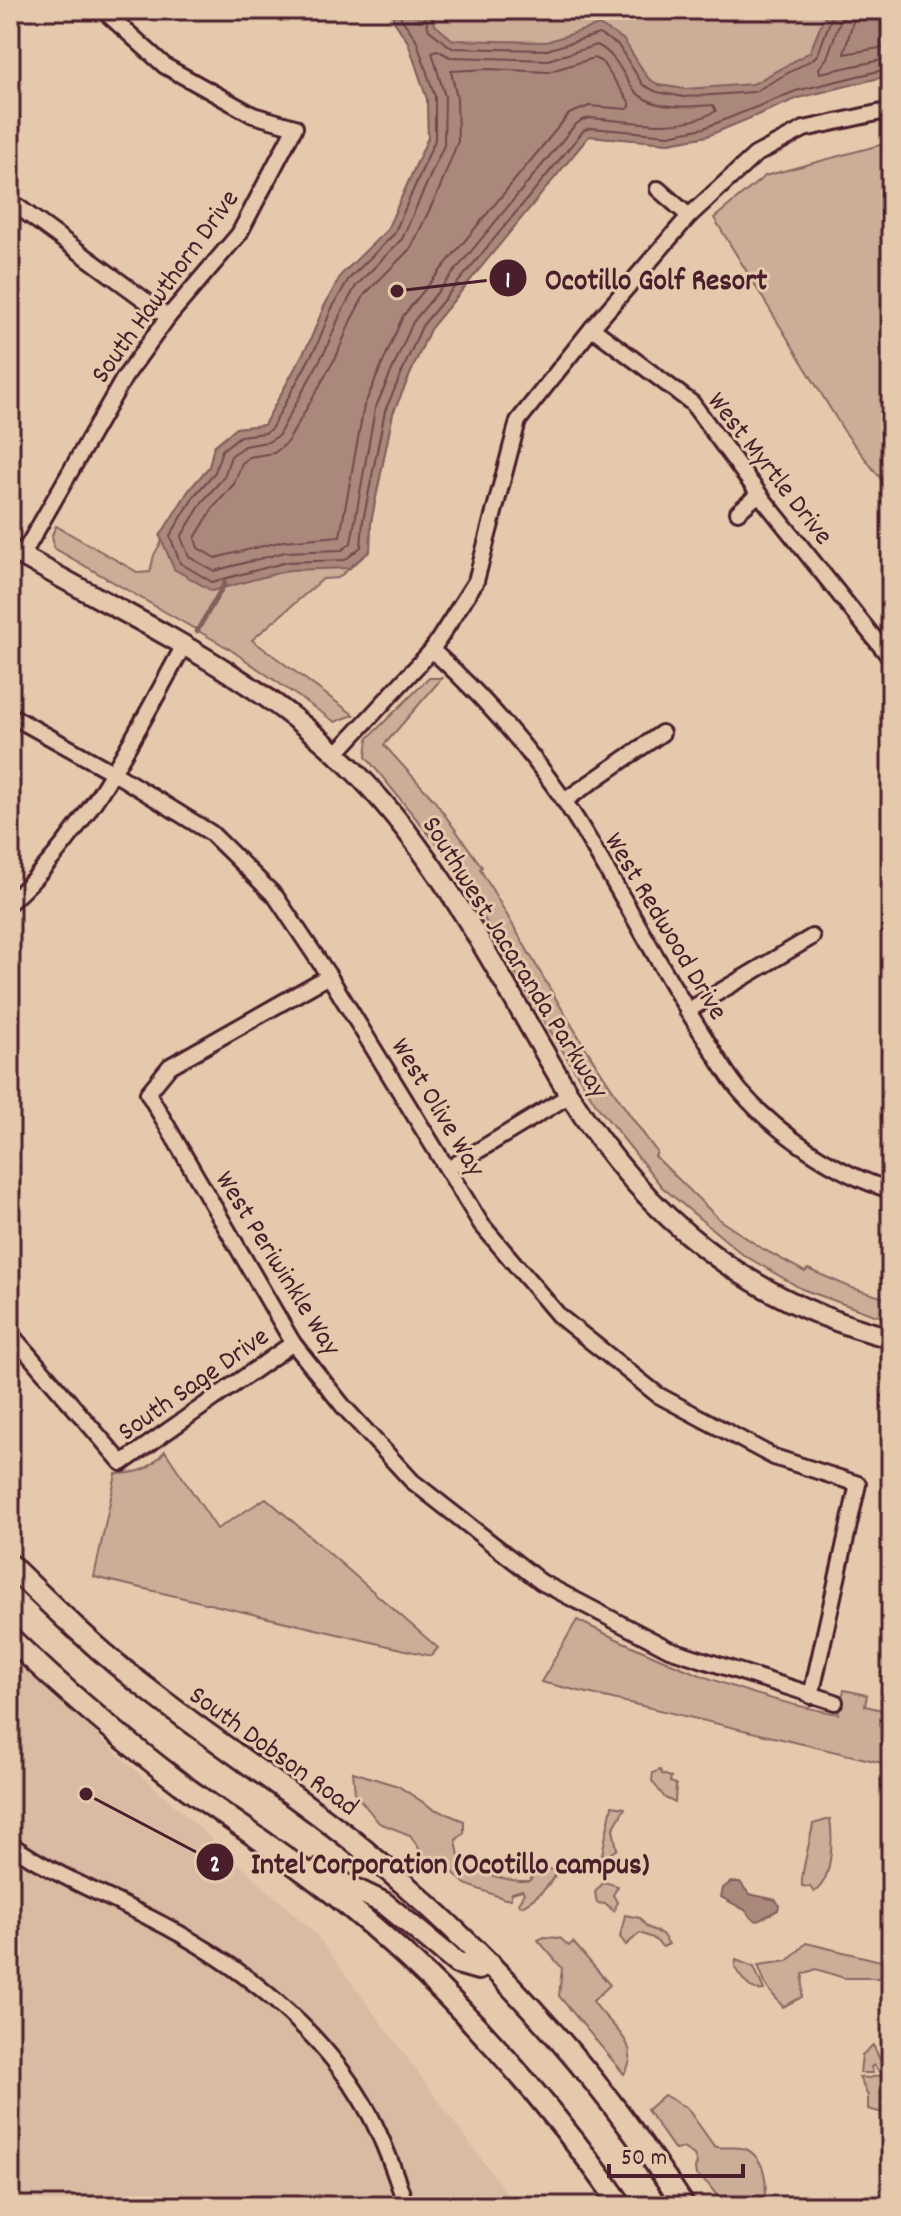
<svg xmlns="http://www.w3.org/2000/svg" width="901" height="2216" font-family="Dekko,sans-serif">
	<rect width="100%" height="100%" fill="#e5c9ad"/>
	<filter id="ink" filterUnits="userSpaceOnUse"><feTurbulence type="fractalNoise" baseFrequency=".0125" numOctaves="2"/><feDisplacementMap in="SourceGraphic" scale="16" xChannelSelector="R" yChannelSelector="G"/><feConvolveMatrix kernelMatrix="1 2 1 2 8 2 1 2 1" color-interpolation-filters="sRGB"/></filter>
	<g filter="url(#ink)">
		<polygon fill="#d8bba2" points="10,1656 315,1933 516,2206 10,2206"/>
		<g fill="#ccad98" stroke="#8b6662" stroke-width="2">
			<polygon points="391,10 891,10 891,75 798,98 707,136 669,143 589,136 430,329 393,413 371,522 370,551 338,578 323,579 252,640 354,715 335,722 228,648 54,548 52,535 56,526 139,573 150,572 154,555 162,541 160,536 189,490 209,467 214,446 236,428 264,425 310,341 324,307 341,275 387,230 428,138 427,99 408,42 394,21"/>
			<polygon points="891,142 891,492 844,431 714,218 765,176"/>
			<path d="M429,678h13l-58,67 50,55 48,67 -2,2c57,96 109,194 177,283l-2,4 66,65 42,28 42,23 3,-3 44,19 39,12v18l-17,-3 -72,-26 -60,-35 -80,-67 -65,-81 -66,-106 -78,-136 -87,-107 2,-19z"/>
			<path d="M165,1451l52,78 49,-31 172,150 -7,8 -337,-79 22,-103c26,-1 32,-4 49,-23z"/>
			<path d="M577,1620c84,41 168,78 261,94l6,-24 23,5 -2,11 26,6v53l-350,-83z"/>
			<polygon points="660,1770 662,1774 671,1777 670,1782 676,1784 675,1803 665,1798 652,1781 653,1773"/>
			<path d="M353,1772l45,14 34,22 32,13v12l-8,7 4,21c11,12 53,21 69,20l11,-14 17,4c-7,16 -21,27 -35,35l-4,-3 6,-10 -2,-3 -10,3 -2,6h-5l-40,-15 -12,-12 -24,-8 -19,-29 -31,-12 -24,-30z"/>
			<polygon points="612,1806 625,1808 613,1829 617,1849 608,1855 602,1854"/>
			<path d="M830,1819c3,20 3,61 -16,73l-4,-5 -8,-1c-2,-11 9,-47 11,-62z"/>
			<polygon points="604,1882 618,1886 613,1895 617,1902 614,1911 605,1904 597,1903 595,1892"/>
			<polygon points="625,1915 640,1918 647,1927 662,1934 669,1944 663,1947 653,1938 640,1933 626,1945 620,1937"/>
			<path d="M544,1937l16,1 9,8 4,-4 37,43 -17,16c14,23 52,43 31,73l-65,-78 3,-28 -24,-28z"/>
			<polygon points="806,1943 885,1962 884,1978 844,1978 816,1969 803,1974 802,1997 783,2007 766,1986 758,1965 788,1961"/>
			<path d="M736,1960l18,7 10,23c-13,3 -22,-11 -29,-22z"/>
			<polygon points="873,2045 885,2070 879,2072 874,2065 871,2067 873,2073 860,2073 862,2055"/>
			<polygon points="887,2074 891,2083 891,2110 883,2113 868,2109 868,2096 859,2077 869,2078"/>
			<path d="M664,2095l23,13 27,38c10,4 21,-1 32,3 20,10 24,39 15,57h-36l-17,-22 -12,-9 -1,-7 2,-4 -3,-9 -11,-7 -8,2 -28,-40z"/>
		</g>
		<g fill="#aa887c" stroke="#845e5c" stroke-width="2">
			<polygon points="391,10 430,10 435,25 453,40 546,42 599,25 623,39 648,78 659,85 685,89 753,84 810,52 827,10 891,10 891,75 798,98 707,136 669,143 589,136 430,329 393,413 371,522 370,551 349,568 289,570 212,591 174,569 160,536 189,490 209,467 214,446 236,428 264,425 310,341 324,307 341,275 387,230 428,138 427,99 408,42 394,21"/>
			<polygon points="731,1882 740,1882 749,1894 776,1900 779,1905 778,1910 758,1921 752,1919 745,1910 721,1897 723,1888"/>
		</g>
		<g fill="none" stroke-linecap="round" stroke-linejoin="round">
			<g stroke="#70494b" stroke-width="2">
				<polyline points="400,10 401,18 416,39 435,97 435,140 394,234 348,280 331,310 317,345 271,429 265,433 240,436 222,450 215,472 195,495 170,536 180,563 212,582 287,562 345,560 361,547 363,521 385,411 422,326 584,130 591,128 669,135 704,128 796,91 891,68"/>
				<polyline points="423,10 429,30 452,48 547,50 599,34 618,45 643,85 657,92 684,97 754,92 813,59 818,54 834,10"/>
				<polyline points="844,10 827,58 819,68 820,73 891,58"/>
				<polyline points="856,10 844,54 891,46"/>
				<path d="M597,45c20,10 24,27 36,44 18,22 56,18 80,16l3,6c-37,22 -84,10 -125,7l-9,2 -7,5 -162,197 -38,87 -24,134 -9,7 -57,2 -71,19 -25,-14 -8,-20 22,-36 21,-24 7,-21 13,-10 24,-4 10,-6 48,-87 14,-34 16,-29 46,-47 42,-94 1,-48 -13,-45 5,-2 13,7 98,3z"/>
				<polygon points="594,58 602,62 630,103 630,107 627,109 589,106 569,114 403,316 364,406 340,536 283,541 215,558 198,548 195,538 213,508 234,484 242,463 249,457 274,453 287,443 337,355 351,320 365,294 411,248 439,190 458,141 457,98 451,71 489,69 548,72"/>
			</g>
			<polyline stroke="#845e5c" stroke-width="5" points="197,631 225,583"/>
			<defs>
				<g id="minor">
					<polyline points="658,189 689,216"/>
					<polyline points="10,201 168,317"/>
					<polyline points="592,328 692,403 759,494 891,659"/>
					<polyline points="738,512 759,494"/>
					<polyline points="22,556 124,378 168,317 239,234 295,127 253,115 165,66 103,10"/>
					<path d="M432,650c50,45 94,95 132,150 50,76 90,159 139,235 12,19 23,39 37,56 36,42 98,84 151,99"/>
					<polyline points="10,715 114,773 211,833 276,897 329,976 481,1224 559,1316 658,1395 774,1457 858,1484 811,1696"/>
					<polyline points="337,753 432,650 476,581 518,421 592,328 689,216 755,155 804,129 891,110"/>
					<polyline points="564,801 662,733"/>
					<path d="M10,902c76,-67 126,-169 174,-257"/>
					<polyline points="329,976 170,1066 148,1093 293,1343 343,1406 412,1481 541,1582 669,1649 835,1702"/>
					<polyline points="687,1011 812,937"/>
					<polyline points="448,1169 570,1095"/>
					<polyline points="10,1333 122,1463 293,1343"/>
					<path d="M10,1844c44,31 93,50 140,74 86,43 174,111 220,197 15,29 26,60 36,91"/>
				</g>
				<path id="tertiary" d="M10,549c122,71 253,126 351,229 88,92 143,209 208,316 77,124 180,208 322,244"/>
				<g id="secondary">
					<path d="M10,1565c45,44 90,88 140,126 70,55 146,103 214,159 124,102 233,221 320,356"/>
					<path d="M10,1638c54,52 112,101 171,146 51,37 104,71 153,110 111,89 206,196 288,312"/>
					<polyline points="317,1871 384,1903 457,1963 478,1969 490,1964"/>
				</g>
			</defs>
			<use href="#minor" stroke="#4a1f2b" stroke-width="20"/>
			<use href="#tertiary" stroke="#4a1f2b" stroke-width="24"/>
			<use href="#secondary" stroke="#4a1f2b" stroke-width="26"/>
			<use href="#minor" stroke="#e5c9ad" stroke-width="14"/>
			<use href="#tertiary" stroke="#e5c9ad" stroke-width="18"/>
			<use href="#secondary" stroke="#e5c9ad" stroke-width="20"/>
		</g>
	</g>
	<g text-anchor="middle" stroke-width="6" stroke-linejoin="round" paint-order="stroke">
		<g font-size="28" fill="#4a1f2b" stroke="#e5c9ad">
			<text transform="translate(163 285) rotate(-54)" y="10">South Hawthorn Drive</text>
			<text transform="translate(772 467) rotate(52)" y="10">West Myrtle Drive</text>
			<text transform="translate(668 925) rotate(59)" y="10">West Redwood Drive</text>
			<text transform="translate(517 956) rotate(58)" y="10">Southwest Jacaranda Parkway</text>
			<text transform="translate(440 1106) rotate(59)" y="10">West Olive Way</text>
			<text transform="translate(280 1262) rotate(58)" y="10">West Periwinkle Way</text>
			<text transform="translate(192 1382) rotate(-35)" y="10">South Sage Drive</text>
			<text transform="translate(275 1749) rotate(36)" y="10">South Dobson Road</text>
		</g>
	</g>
	<path fill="none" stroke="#4a1f2b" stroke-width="3" d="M397 291L508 278M86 1794L215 1862"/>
	<g fill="#4a1f2b" stroke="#e5c9ad" stroke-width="3">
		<circle cx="397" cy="291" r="8"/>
		<circle cx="86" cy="1794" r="8"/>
		<circle cx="508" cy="278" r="20"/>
		<circle cx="215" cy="1862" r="20"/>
	</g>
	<g font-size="24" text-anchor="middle" font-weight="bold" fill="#fff">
		<text x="508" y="287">1</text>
		<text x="215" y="1871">2</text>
	</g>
	<g font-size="30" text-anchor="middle" font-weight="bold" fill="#4a1f2b" stroke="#e5c9ad" stroke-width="6" stroke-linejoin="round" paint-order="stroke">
		<text x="656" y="289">Ocotillo Golf Resort</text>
		<text x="450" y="1873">Intel Corporation (Ocotillo campus)</text>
	</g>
	<rect width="901" height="2216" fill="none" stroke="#e5c9ad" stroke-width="40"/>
	<rect x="20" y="20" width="861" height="2176" fill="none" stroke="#4a1f2b" stroke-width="3" filter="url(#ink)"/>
	<path d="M609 2164v12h134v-12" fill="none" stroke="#4a1f2b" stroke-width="4"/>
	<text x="621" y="2164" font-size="24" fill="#4a1f2b" stroke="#e5c9ad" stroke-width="6" paint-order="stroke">50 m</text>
</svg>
